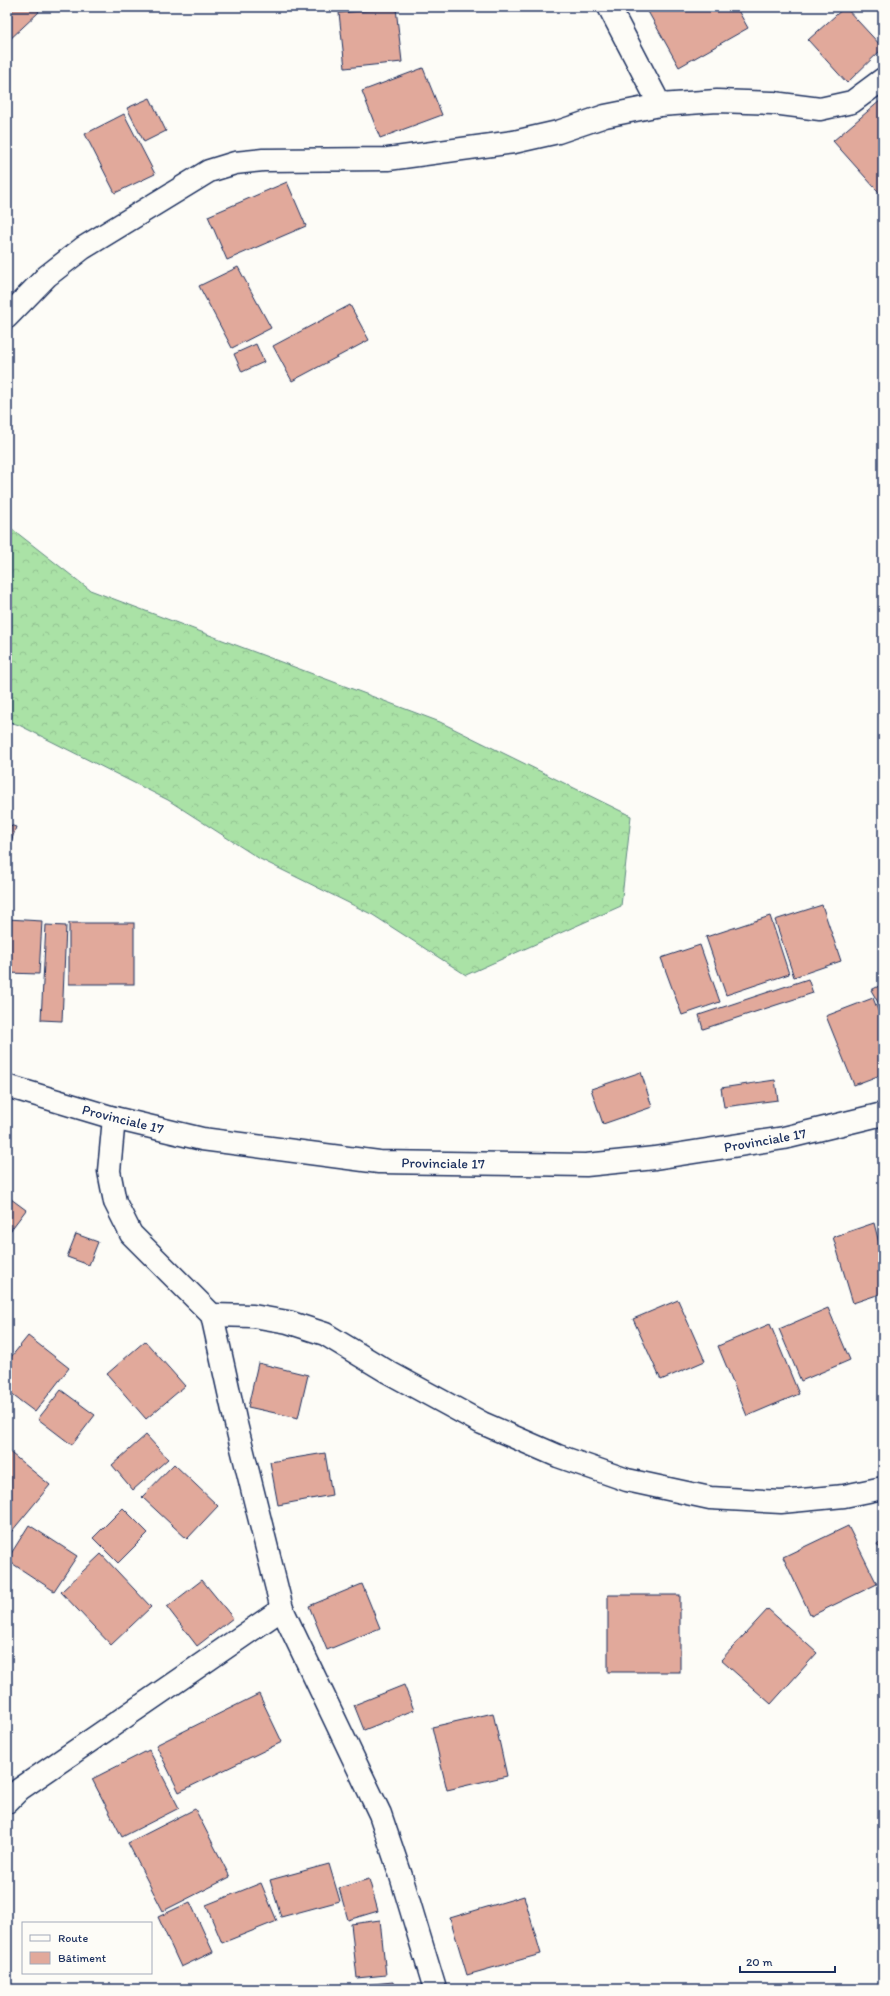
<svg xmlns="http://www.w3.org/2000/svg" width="890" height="1996" font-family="Itim,sans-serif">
	<defs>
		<pattern id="forest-crowns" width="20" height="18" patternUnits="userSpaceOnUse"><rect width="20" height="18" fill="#aae2a6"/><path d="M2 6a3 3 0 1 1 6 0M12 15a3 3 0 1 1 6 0" fill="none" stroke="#92c291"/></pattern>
	</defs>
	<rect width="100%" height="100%" fill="#fdfcf7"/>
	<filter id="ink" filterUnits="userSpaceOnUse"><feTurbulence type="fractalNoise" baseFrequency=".025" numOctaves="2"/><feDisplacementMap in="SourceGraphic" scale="8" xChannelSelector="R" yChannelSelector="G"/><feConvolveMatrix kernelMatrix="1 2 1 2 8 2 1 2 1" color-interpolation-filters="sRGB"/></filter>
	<g filter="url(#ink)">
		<polygon fill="url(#forest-crowns)" stroke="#628882" points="7,525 90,590 440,722 631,816 621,906 466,975 373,915 260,859 168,800 19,725 7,721"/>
		<g fill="#e1a99b" stroke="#1b2f5e">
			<polygon points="7,7 35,7 39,12 7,42"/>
			<polygon points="648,7 736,7 748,28 679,67 646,8"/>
			<polygon points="845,7 883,48 847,83 808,40"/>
			<polygon points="396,8 402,62 345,68 339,13"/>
			<polygon points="423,68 442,115 380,138 362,91"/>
			<polygon points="150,98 166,131 144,142 127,108"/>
			<polygon points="881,100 883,102 883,197 833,141"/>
			<polygon points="124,114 155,174 115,193 85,134"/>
			<polygon points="287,182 306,226 227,260 208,216"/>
			<polygon points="238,267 271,328 232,348 199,286"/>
			<polygon points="350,305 369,340 292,381 273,346"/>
			<polygon points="256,344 264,362 242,372 234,354"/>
			<polygon points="7,824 16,827 7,854"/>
			<polygon points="822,905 841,961 794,977 775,920"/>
			<polygon points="770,916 789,974 726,995 706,937"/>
			<polygon points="7,919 42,921 39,974 7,973"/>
			<rect x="69" y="923" width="65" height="61"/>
			<polygon points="46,925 66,926 62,1021 41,1020"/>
			<polygon points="700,945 720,1002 682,1015 661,958"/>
			<polygon points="808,979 813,993 703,1029 699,1015"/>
			<polygon points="883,984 883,1011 871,990"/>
			<polygon points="873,998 883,1023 883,1074 854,1085 826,1016"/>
			<polygon points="641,1072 652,1107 603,1124 591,1089"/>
			<polygon points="775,1080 778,1100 724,1107 721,1088"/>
			<polygon points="7,1196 26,1210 7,1235"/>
			<polygon points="874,1223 883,1259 883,1293 853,1303 833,1237"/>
			<polygon points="76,1234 98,1242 89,1265 67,1257"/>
			<polygon points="678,1300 705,1361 661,1380 633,1319"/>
			<polygon points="828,1308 850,1360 801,1381 779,1329"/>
			<polygon points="770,1324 799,1394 747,1416 718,1346"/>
			<polygon points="28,1336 69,1368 35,1412 7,1391 7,1362"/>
			<polygon points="145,1341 185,1386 146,1419 107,1374"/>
			<polygon points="258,1363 308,1375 298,1418 248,1407"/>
			<polygon points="61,1390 95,1415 72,1445 38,1419"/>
			<polygon points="146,1435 168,1459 133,1490 112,1465"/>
			<polygon points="7,1450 50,1485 7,1537"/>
			<polygon points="325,1453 332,1495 278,1505 270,1462"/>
			<polygon points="174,1464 218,1506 187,1539 142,1497"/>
			<polygon points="123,1508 148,1533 118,1563 93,1538"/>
			<polygon points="29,1525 77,1556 54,1591 7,1560"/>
			<polygon points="848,1526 877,1584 811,1616 783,1557"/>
			<polygon points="883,1539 883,1553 877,1544"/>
			<polygon points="101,1554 151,1607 111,1645 61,1592"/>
			<polygon points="202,1580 233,1618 197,1646 167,1607"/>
			<polygon points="362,1584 380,1628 327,1650 309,1606"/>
			<rect x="608" y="1595" width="72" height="77"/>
			<polygon points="768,1609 817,1653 771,1704 721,1660"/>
			<polygon points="404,1685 414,1710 364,1730 354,1705"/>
			<polygon points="259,1694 282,1742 179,1792 156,1745"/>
			<polygon points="493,1713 507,1776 447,1790 432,1727"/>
			<polygon points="149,1750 179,1808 122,1837 92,1779"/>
			<polygon points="195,1809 230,1877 163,1911 128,1843"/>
			<polygon points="329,1864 340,1901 281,1917 270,1880"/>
			<polygon points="369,1879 378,1911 348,1920 339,1888"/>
			<polygon points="261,1883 277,1921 222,1943 206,1905"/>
			<polygon points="524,1896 541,1954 467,1975 450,1918"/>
			<polygon points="190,1902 213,1952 181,1967 158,1917"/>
			<polygon points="380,1920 386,1975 357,1978 351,1924"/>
			<polygon points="393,1982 394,1989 342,1989 342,1987"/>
		</g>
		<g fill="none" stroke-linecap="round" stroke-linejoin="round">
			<defs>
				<g id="minor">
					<polyline points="609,7 660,105"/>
					<polyline points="7,317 47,276 83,248 209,171 235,163 263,160 388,159 514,142 558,132 605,116 660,105 717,101 773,103 820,109 852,102 883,79"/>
					<polyline points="114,1118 109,1171 115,1202 131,1234 212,1315 236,1424 282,1609 380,1814 401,1876 435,1989"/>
					<polyline points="212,1315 253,1316 288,1322 325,1334 388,1372 482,1423 558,1456 627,1480 710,1498 781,1502 844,1496 883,1488"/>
					<polyline points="7,1802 20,1789 282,1609"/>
				</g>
				<polyline id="primary" points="7,1086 114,1118 202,1139 379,1162 586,1165 655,1158 784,1138 883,1114"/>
			</defs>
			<use href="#minor" stroke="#1b2f5e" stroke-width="25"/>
			<use href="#primary" stroke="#1b2f5e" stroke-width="25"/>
			<use href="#minor" stroke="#fdfcf7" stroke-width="22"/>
			<use href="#primary" stroke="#fdfcf7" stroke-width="22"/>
		</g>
	</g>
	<g text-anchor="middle" stroke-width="3.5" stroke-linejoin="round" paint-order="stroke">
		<g font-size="14" fill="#1b2f5e" stroke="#fdfcf7">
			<text transform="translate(123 1119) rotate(14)" y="5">Provinciale 17</text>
			<text transform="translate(765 1140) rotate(-10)" y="5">Provinciale 17</text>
			<text transform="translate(443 1163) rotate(1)" y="5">Provinciale 17</text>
		</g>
	</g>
	<rect width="890" height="1996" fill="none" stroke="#fdfcf7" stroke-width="24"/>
	<rect x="12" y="12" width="866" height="1972" fill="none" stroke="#1b2f5e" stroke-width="1.5" filter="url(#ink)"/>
	<rect x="22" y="1922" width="130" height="52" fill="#fdfcf7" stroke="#a3aaba"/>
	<rect x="30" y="1935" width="20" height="6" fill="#fdfcf7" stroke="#a3aaba"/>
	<text x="58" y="1942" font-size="12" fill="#1b2f5e">Route</text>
	<rect x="30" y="1952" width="20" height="12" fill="#e1a99b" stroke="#a3aaba"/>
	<text x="58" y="1962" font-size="12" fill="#1b2f5e">Bâtiment</text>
	<path d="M740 1966v6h95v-6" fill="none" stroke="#1b2f5e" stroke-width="2"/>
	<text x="746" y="1966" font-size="12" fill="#1b2f5e" stroke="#fdfcf7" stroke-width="3" paint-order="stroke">20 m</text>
</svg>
